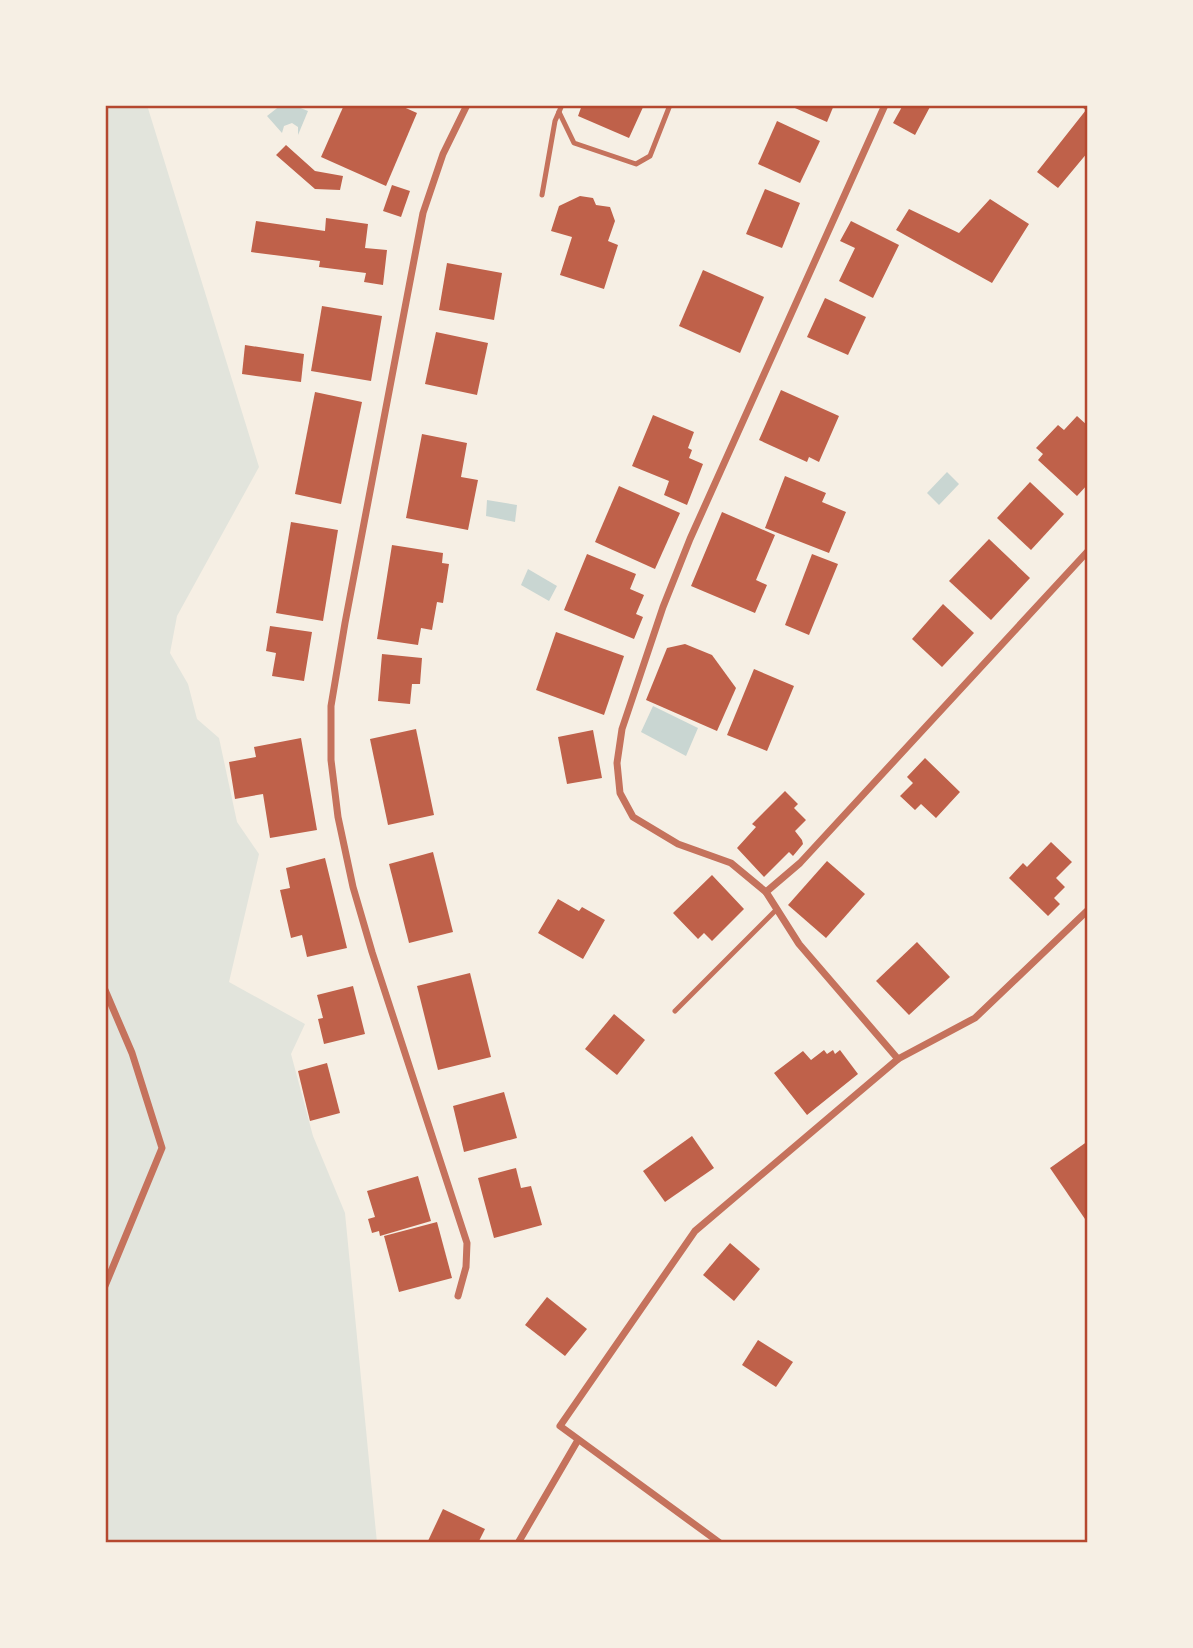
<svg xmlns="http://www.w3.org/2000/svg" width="1193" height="1648" font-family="Karla,sans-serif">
	<rect width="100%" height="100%" fill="#f6efe4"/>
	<polygon fill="#e2e4dc" points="105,105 147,105 259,467 177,616 170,653 188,684 197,719 219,738 237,822 259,854 229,982 305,1024 291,1054 313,1136 345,1213 377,1543 105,1543"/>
	<g fill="#c9d6d2">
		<polygon points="281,105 293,105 308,111 298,135 298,127 292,123 284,126 282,133 267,116"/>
		<polygon points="947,472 959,484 939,505 927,493"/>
		<polygon points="487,500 517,505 515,522 486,516"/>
		<polygon points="528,569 557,586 549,601 521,585"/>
		<polygon points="653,706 698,728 686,756 641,732"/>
	</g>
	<g fill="#bf614a">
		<polygon points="344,105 399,105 417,113 386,186 321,157"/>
		<polygon points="582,105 644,105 629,138 578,116"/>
		<polygon points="788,105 834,105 827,122"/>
		<polygon points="903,105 931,105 915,135 893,123"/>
		<polygon points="1079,105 1088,105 1088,152 1058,188 1037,172 1086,110"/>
		<polygon points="777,121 820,141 800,183 758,164"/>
		<polygon points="286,145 315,171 343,176 340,190 315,189 276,155"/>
		<polygon points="392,185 410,191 401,217 383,211"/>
		<polygon points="765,189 800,203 782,248 746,234"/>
		<polygon points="580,196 593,198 596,205 610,207 615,221 608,241 618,245 604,289 560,275 572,237 551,231 559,206"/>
		<polygon points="990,199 1029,224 992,283 896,230 909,209 959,233"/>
		<polygon points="326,218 368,224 365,248 387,250 383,285 364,282 366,273 319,267 320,261 251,252 256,221 325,231"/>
		<polygon points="851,221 899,245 873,298 839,281 855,248 840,241"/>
		<polygon points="447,263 502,273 494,320 439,310"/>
		<polygon points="703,270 764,297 740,353 679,326"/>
		<polygon points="825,298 866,317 848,355 807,337"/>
		<polygon points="322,306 382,316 371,381 311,371"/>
		<polygon points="436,332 488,343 477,395 425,384"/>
		<polygon points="245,345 304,354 301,382 242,374"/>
		<polygon points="781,390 839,416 819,462 809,457 807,462 759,440"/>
		<polygon points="315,392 362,402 341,504 295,494"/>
		<polygon points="653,415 694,432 688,448 692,450 689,458 703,464 687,505 664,495 669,481 632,466"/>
		<polygon points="1077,416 1088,426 1088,484 1077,496 1038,460 1043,454 1036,448 1058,425 1064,430"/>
		<polygon points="422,434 467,443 461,477 478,480 468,530 406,518"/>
		<polygon points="785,476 826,493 822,502 846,512 829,553 765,528"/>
		<polygon points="1030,482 1064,514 1031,550 997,518"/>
		<polygon points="619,486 680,513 655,569 595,542"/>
		<polygon points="722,512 775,535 756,580 767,585 755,613 691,586"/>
		<polygon points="291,522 338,530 323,621 276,613"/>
		<polygon points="989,539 1030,578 991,620 949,581"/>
		<polygon points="392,545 443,553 442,563 449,564 443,603 437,602 432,630 421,628 418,645 377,639"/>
		<polygon points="587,554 636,574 630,589 644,595 636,614 643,617 634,639 564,610"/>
		<polygon points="812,554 838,564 809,635 785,625"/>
		<polygon points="943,604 974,633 942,667 912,639"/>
		<polygon points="270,626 312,632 304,681 272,676 276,653 266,651"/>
		<polygon points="556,632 624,656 604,715 536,690"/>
		<polygon points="685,644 712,655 736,688 717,731 646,700 667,648"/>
		<polygon points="382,654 422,658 420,684 412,684 410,704 378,701"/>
		<polygon points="754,669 794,686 767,751 727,735"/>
		<polygon points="416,729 434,815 388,825 370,739"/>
		<polygon points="593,730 602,778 567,784 558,737"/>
		<polygon points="301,738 317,830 270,838 263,794 235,799 229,762 256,757 254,747"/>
		<polygon points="925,758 960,792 936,818 921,804 915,810 900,796 913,783 907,777"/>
		<polygon points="785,791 798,804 794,808 806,820 795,831 802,840 803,844 793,856 789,852 764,877 737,848 756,827 752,824"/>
		<polygon points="1051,842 1072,862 1056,878 1065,887 1054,898 1060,904 1048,916 1009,878 1023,863 1027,867"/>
		<polygon points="433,852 453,932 409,943 389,864"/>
		<polygon points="325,858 347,948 307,957 302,935 291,938 280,890 290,888 286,868"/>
		<polygon points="827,861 865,894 826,938 788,905"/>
		<polygon points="712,875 744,909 712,941 704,933 698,939 673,913"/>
		<polygon points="558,899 579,911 582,907 605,920 583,959 538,933"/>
		<polygon points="917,942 950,977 909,1015 876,981"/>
		<polygon points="470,973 491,1057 438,1070 417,986"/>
		<polygon points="353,986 365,1034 324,1044 318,1019 323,1018 317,995"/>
		<polygon points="614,1014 645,1040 617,1075 585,1049"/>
		<polygon points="824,1050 827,1054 833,1050 835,1054 840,1050 858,1074 807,1115 774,1073 803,1051 811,1060"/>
		<polygon points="327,1063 340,1113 310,1121 298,1071"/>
		<polygon points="504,1092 517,1138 464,1152 453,1106"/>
		<polygon points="692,1136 714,1168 665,1202 643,1171"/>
		<polygon points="1088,1141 1088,1217 1085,1219 1050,1168"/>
		<polygon points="516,1168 521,1188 531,1186 542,1225 494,1238 478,1178"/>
		<polygon points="418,1176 431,1221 380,1236 379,1231 372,1233 368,1219 375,1217 367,1191"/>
		<polygon points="437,1222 452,1278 399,1292 384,1236"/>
		<polygon points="730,1243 760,1269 734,1301 703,1275"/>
		<polygon points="547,1297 587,1329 565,1356 525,1325"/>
		<polygon points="758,1340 793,1362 776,1387 742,1365"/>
		<polygon points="443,1509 485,1529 478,1543 427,1543"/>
	</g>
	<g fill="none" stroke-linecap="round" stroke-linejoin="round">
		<g stroke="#c5725c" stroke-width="5">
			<polyline points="559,112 574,143 636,164 650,156 670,105"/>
			<polyline points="542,195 555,121 562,105"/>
			<polyline points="675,1011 777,909"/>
		</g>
		<g stroke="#c5725c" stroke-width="7">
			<polyline points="766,892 731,863 678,844 633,817 620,793 617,763 622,729 663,607 690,539 885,105"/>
			<polyline points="105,990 132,1053 162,1148 105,1286"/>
			<polyline points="898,1059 799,944 766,892 800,863 1088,551"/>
			<polyline points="458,1296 466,1267 467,1243 372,952 353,887 338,817 331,760 331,706 345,623 423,213 443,154 467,105"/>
			<polyline points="518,1543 578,1440"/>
			<polyline points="720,1543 560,1426 695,1231 898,1059 975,1018 1088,910"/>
		</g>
	</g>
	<rect width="1193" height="1648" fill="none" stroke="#f6efe4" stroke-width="214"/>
	<rect x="107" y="107" width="979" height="1434" fill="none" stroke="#b5482f" stroke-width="2.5"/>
</svg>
